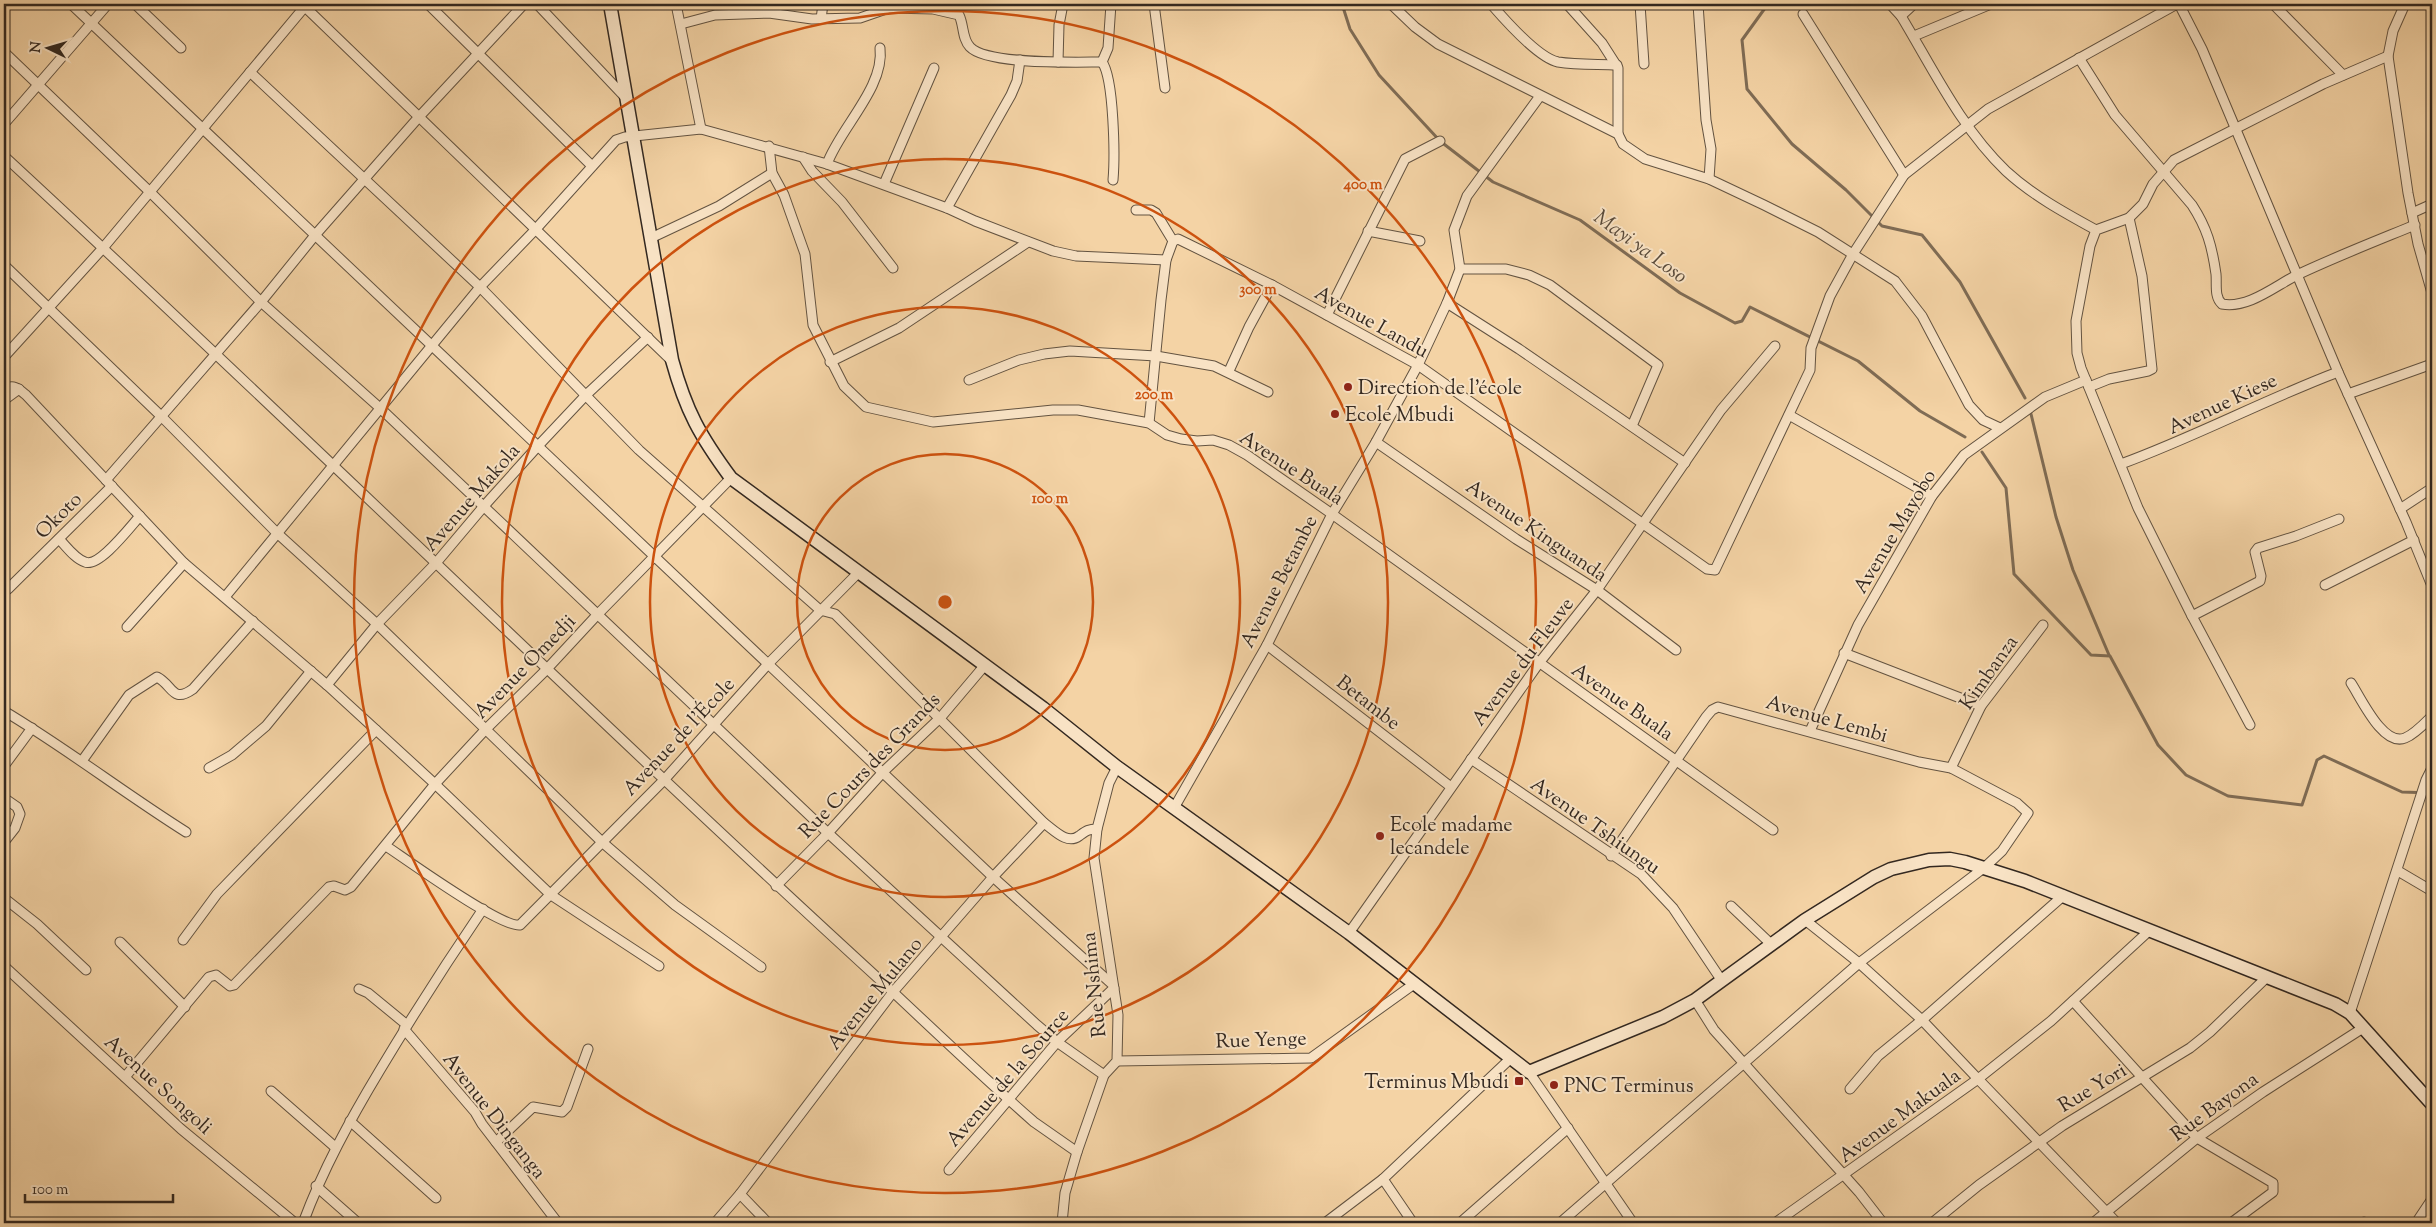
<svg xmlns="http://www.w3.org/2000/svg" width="2436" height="1227" font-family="'Sorts Mill Goudy',serif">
	<rect width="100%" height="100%" fill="#f4d3a5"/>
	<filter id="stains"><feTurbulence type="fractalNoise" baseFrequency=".004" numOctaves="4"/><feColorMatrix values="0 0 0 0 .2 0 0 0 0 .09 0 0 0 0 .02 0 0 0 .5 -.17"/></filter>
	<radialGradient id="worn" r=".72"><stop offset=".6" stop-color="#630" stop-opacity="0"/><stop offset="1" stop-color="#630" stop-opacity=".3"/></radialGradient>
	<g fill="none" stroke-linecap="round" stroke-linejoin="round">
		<g stroke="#7f6c55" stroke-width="3">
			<polyline points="1342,4 1350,29 1379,75 1440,141 1493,182 1580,220 1680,293 1735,323 1742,321 1750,307 1858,361 1920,411 1965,437"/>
			<polyline points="1768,4 1742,40 1747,89 1792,144 1846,190 1882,226 1922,235 1960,282 2025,398"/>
			<polyline points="2031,414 2056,517 2073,570 2109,655"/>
			<polyline points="1982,452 2006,488 2014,574 2091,655 2110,656 2158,745 2186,775 2228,796 2302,805 2317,760 2324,756 2402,792 2432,793"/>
		</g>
		<defs>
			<g id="street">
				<polyline points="71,4 993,877 1113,985"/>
				<polyline points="135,4 181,48"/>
				<polyline points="302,4 671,360"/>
				<polyline points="428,4 592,166"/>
				<polyline points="537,4 624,96"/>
				<polyline points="676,4 701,129"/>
				<polyline points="1154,4 1165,88"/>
				<polyline points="1391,4 1415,27 1438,44 1618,134 1623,144 1645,159 1709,179 1764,205 1818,232 1895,281 1922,316 1969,405 1983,420 2000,428"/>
				<path d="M1491,4c13,15 47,54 67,58 19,3 40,2 59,3"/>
				<polyline points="1567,4 1602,43 1618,68 1618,134"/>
				<polyline points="1640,4 1644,64"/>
				<polyline points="1698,4 1706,120 1711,149 1709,179"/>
				<path d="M1890,4l11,12c32,53 60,112 105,155 26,24 59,42 90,59"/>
				<polyline points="2179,4 2202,49 2338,372 2406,522 2432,586"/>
				<polyline points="2273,4 2343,75"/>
				<polyline points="2405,4 2393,31 2388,56 2408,193 2418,244 2432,293"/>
				<polyline points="1803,14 1904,175"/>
				<polyline points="1901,16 1914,4"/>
				<polyline points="821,19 823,4"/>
				<path d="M681,24l34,-9 54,-2 43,6 48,-1 29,-10 44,1 26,6c5,10 3,24 11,32 17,18 106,15 132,15"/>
				<polyline points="1914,36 1991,4"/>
				<polyline points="4,52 150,192 261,302 380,408 828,833 1037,1025 1057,1042 1104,1075"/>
				<path d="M2079,58l36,57 77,90c15,23 20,41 24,69 1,10 -2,23 6,30 26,5 53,-18 75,-29 38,-18 79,-34 118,-50"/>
				<polyline points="1058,62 1059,25 1063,4"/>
				<path d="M1102,62c12,16 13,95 11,118"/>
				<polyline points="1102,62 1108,48 1111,4"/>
				<path d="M250,72l230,215 159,163 181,160 15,4 209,209c10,7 23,22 35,13 7,-5 9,-7 18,-7"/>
				<polyline points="4,124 108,4"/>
				<polyline points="769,146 772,173 784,195 805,254 813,325 844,386 866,407 933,422 1053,410 1078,410 1149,423 1167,435 1181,439 1197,441 1213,440 1229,445 1247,455 1332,514 1773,830"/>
				<path d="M4,156c299,276 589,562 889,836 47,44 93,88 141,130l43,30"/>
				<polyline points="803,157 812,171 842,202 893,268"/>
				<path d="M827,164c13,-36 58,-77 53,-116"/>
				<polyline points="884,184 934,68"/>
				<polyline points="947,208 1011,95 1017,81 1020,60"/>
				<polyline points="1136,210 1151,210 1156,213 1173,241"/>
				<polyline points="2412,213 2432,204"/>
				<polyline points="1368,231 1420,241"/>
				<polyline points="651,238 719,206 772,173"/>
				<polyline points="1173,241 1178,239 1272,285 1418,365 1707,569 1715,570 1810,370 1811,348 1830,296 1853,254 1904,175 1988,109 2177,4"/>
				<polyline points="4,265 162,417 277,533 377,624 602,842 675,905 761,967"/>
				<polyline points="1460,269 1506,269 1529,275 1550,285 1658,365 1632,426"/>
				<polyline points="1447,303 1519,349 1685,463"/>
				<polyline points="1327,315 1405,159 1440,141"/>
				<polyline points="4,357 103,248 307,4"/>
				<polyline points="830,362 899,328 1028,242"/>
				<polyline points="1229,371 1249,327 1272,285"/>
				<polyline points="969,380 1019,360 1044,354 1070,351 1156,356 1214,366 1268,392"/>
				<polyline points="2089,387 2109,379 2148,371 2152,369 2142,276 2129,218"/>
				<path d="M4,390c9,-7 15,-1 22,5l158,168 143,122 108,99 116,111 108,71"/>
				<polyline points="2348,394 2432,364"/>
				<polyline points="4,400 19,389"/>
				<polyline points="1789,415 1932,496"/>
				<polyline points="1149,423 1161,300 1166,260 1173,241"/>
				<polyline points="1376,442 1516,539 1597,590 1676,650"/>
				<path d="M2121,464c74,-27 143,-64 217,-92"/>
				<polyline points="106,480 261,302 316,234 418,118 524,4"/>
				<polyline points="2400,509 2432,488"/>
				<path d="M59,539c7,7 16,20 26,23 14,6 45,-35 55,-46"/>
				<polyline points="2325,585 2414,540"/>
				<polyline points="8,589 112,486"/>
				<polyline points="225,597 480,287 535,230 616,140 625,137 701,129 827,164 947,208 975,221 1053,251 1076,256 1166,260"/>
				<polyline points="2192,616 2260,581 2261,576 2255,552 2258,548 2296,536 2339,519"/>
				<polyline points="127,627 184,563"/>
				<polyline points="1267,645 1451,787"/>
				<polyline points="1844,653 1981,706"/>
				<path d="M2351,683c10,15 32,64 54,55 10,-4 19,-14 27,-22"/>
				<polyline points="327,685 377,624 436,563 484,506 538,446 586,395 648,337"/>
				<path d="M4,711c62,37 120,82 182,121"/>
				<polyline points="2250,725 2192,616 2138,508 2081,368 2077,353 2076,321 2090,246 2096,230 2129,218 2143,204 2153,184 2174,160 2323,84 2388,56"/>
				<polyline points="1810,731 1858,625 1932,496 1964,455 2045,397 2086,380"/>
				<polyline points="1471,759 1641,874 1673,908 1722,981"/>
				<path d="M82,761l47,-66 28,-18c16,8 15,27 36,12l60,-68"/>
				<polyline points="4,766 32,728"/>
				<polyline points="209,768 232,755 266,726 311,671"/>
				<polyline points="1951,768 1981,706 2043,625"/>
				<polyline points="4,798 17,807 20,814 15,828 4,842"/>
				<polyline points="1174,808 1267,645 1332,514 1376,442 1418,365 1447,303 1460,269 1454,230 1467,196 1540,96"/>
				<path d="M386,846c21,14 115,82 134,79l144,-145 104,-116 90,-91"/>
				<polyline points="2398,871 2432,891"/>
				<polyline points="776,886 828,833 883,772 941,717 985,665"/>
				<polyline points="4,898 37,924 86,970"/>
				<polyline points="1731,906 1772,945"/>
				<polyline points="1805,920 1859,963 1922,1020 2064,895"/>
				<polyline points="1349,933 1539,663 1597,590 1721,410 1775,346"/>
				<polyline points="183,940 217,894 376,730"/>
				<polyline points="120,942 185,1007"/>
				<polyline points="4,966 181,1129 295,1223"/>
				<polyline points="359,989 368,993 407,1025"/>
				<polyline points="1695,1000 1714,1030 1859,1192 1883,1223"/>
				<polyline points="2073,1001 2197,1138 2273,1183 2273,1192 2231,1223"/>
				<polyline points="2350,1013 2426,780 2432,768"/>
				<polyline points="404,1029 475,1112 482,1124 558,1223"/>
				<polyline points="1117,1061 1311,1058 1414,984"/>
				<polyline points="1529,1072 1633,1223"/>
				<polyline points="125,1077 209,977 216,975 230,986 234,985 329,887 334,886 345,890 351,887 435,784 485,730 546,670 597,615 731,478"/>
				<polyline points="271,1091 335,1147"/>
				<polyline points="350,1121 436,1198"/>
				<polyline points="496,1142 533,1107 562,1112 567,1107 588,1049"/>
				<polyline points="949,1170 1057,1042 1114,988"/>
				<polyline points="1383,1179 1413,1223"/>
				<polyline points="316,1186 358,1223"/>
				<polyline points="740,1194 768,1223"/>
				<path d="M303,1223c20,-54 47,-103 77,-153 33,-55 67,-108 103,-161"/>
				<polyline points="715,1223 740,1194 893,992 993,877 1044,823"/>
				<polyline points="1062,1223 1065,1193 1077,1152 1104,1075 1117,1061 1118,1015 1094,858 1097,829 1109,783 1117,767"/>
				<polyline points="1325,1223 1383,1179 1511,1058"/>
				<polyline points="1460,1223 1568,1128"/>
				<polyline points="1560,1223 1859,963 1985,867 2002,851 2028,813 2017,803 1951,768 1919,762 1718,707 1712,710 1706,717 1611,856"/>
				<polyline points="1775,1223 1978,1079 1922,1020 1878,1056 1850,1089"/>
				<polyline points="1932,1223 1979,1185 2062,1126 2190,1048 2210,1032 2267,977"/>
				<polyline points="2093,1223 2197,1138 2263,1092 2363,1028"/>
				<polyline points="2117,1223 1978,1079 2051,1021 2150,930"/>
				<polyline points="2363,1223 2364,1222"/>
				<polyline points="2416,1223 2432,1199"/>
			</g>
			<path id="secondary" d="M610,4l62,356c14,51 28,76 59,118l312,230 74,59 232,166 180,139 134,-55 32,-17 110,-80 69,-43 17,-8 38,-9 21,-1 15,3 60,19 310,123 15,9 82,91"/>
		</defs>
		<use href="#street" stroke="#635341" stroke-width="11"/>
		<use href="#secondary" stroke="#332820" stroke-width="15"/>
		<use href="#street" stroke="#f8e2c4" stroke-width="9"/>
		<use href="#secondary" stroke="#f8e2c4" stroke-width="12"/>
	</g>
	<g fill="none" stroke="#cd520f" stroke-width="2.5">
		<circle cx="945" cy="602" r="148"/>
		<circle cx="945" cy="602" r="295"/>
		<circle cx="945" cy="602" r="443"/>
		<circle cx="945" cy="602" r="591"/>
	</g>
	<g fill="#8f2418" stroke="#f8e2c4" stroke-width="2">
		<circle cx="1348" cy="387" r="5"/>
		<circle cx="1335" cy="414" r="5"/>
		<circle cx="1380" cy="836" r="5"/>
		<rect x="1514" y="1076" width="10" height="10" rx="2.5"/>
		<circle cx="1554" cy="1085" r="5"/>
	</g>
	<g text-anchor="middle" stroke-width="4" stroke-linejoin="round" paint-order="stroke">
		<g font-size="20" fill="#332820" stroke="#f8e2c4">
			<text transform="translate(1372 321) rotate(29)" y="7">Avenue Landu</text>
			<text transform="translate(2222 403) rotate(-25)" y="7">Avenue Kiese</text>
			<text transform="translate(1292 467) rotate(33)" y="7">Avenue Buala</text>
			<text transform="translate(471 497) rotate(-49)" y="7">Avenue Makola</text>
			<text transform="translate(58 515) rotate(-45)" y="7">Okoto</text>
			<text transform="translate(1537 530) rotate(34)" y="7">Avenue Kinguanda</text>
			<text transform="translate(1894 531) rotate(-59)" y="7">Avenue Mayobo</text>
			<text transform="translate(1278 581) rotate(-63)" y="7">Avenue Betambe</text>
			<text transform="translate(1522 661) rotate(-53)" y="7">Avenue du Fleuve</text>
			<text transform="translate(524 666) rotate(-46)" y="7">Avenue Omedji</text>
			<text transform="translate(1988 672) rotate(-55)" y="7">Kimbanza</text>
			<text transform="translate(1623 701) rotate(35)" y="7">Avenue Buala</text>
			<text transform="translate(1369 702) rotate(38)" y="7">Betambe</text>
			<text transform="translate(1827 718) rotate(16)" y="7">Avenue Lembi</text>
			<text transform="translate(678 736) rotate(-47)" y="7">Avenue de l'École</text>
			<text transform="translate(869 765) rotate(-46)" y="7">Rue Cours des Grands</text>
			<text transform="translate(1596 825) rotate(35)" y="7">Avenue Tshiungu</text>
			<text transform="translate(1093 985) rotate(-96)" y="7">Rue Nshima</text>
			<text transform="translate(874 993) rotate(-51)" y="7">Avenue Mulano</text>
			<text transform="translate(1261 1039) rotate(-2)" y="7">Rue Yenge</text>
			<text transform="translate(1007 1077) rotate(-49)" y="7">Avenue de la Source</text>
			<text transform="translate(159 1084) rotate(42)" y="7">Avenue Songoli</text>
			<text transform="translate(2092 1087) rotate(-31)" y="7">Rue Yori</text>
			<text transform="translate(2214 1106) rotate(-36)" y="7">Rue Bayona</text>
			<text transform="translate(495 1115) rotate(52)" y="7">Avenue Dinganga</text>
			<text transform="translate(1899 1115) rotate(-36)" y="7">Avenue Makuala</text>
		</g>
		<g font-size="20" fill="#332820" stroke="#f8e2c4" text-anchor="start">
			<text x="1358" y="394">Direction de l'école</text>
			<text x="1345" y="421">Ecole Mbudi</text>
			<text x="1390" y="831">Ecole madame<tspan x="1390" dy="23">lecandele</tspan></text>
			<text x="1509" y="1088" text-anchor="end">Terminus Mbudi</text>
			<text x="1564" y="1092">PNC Terminus</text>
		</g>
		<g font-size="21" font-style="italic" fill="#594a3a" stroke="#f8e2c4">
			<text transform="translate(1641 246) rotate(36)" y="7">Mayi ya Loso</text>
		</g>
	</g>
	<circle cx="945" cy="602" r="8" fill="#cd520f" stroke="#f8e2c4" stroke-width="2.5"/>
	<g font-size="15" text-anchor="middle" font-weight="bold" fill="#cd520f" stroke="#f8e2c4" stroke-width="4" stroke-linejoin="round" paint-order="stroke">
		<text x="1363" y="189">400 m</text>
		<text x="1258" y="294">300 m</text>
		<text x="1154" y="399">200 m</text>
		<text x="1050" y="503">100 m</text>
	</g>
	<rect width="2436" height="1227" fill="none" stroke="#f4d3a5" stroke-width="20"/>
	<rect x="5" y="5" width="2426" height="1217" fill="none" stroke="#332820" stroke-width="2.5"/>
	<rect x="10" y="10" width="2416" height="1207" fill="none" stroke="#332820"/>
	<g transform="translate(48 48) rotate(275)" stroke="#f8e2c4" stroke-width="4" paint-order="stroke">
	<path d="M0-4L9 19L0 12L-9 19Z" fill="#332820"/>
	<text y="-8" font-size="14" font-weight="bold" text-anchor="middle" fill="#332820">N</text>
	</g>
	<path d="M25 1194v8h148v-8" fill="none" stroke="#332820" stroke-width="2.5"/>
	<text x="32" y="1194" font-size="15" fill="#332820" stroke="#f8e2c4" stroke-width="4" paint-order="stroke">100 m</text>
	<rect width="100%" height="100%" filter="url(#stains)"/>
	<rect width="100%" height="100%" fill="url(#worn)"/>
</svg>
